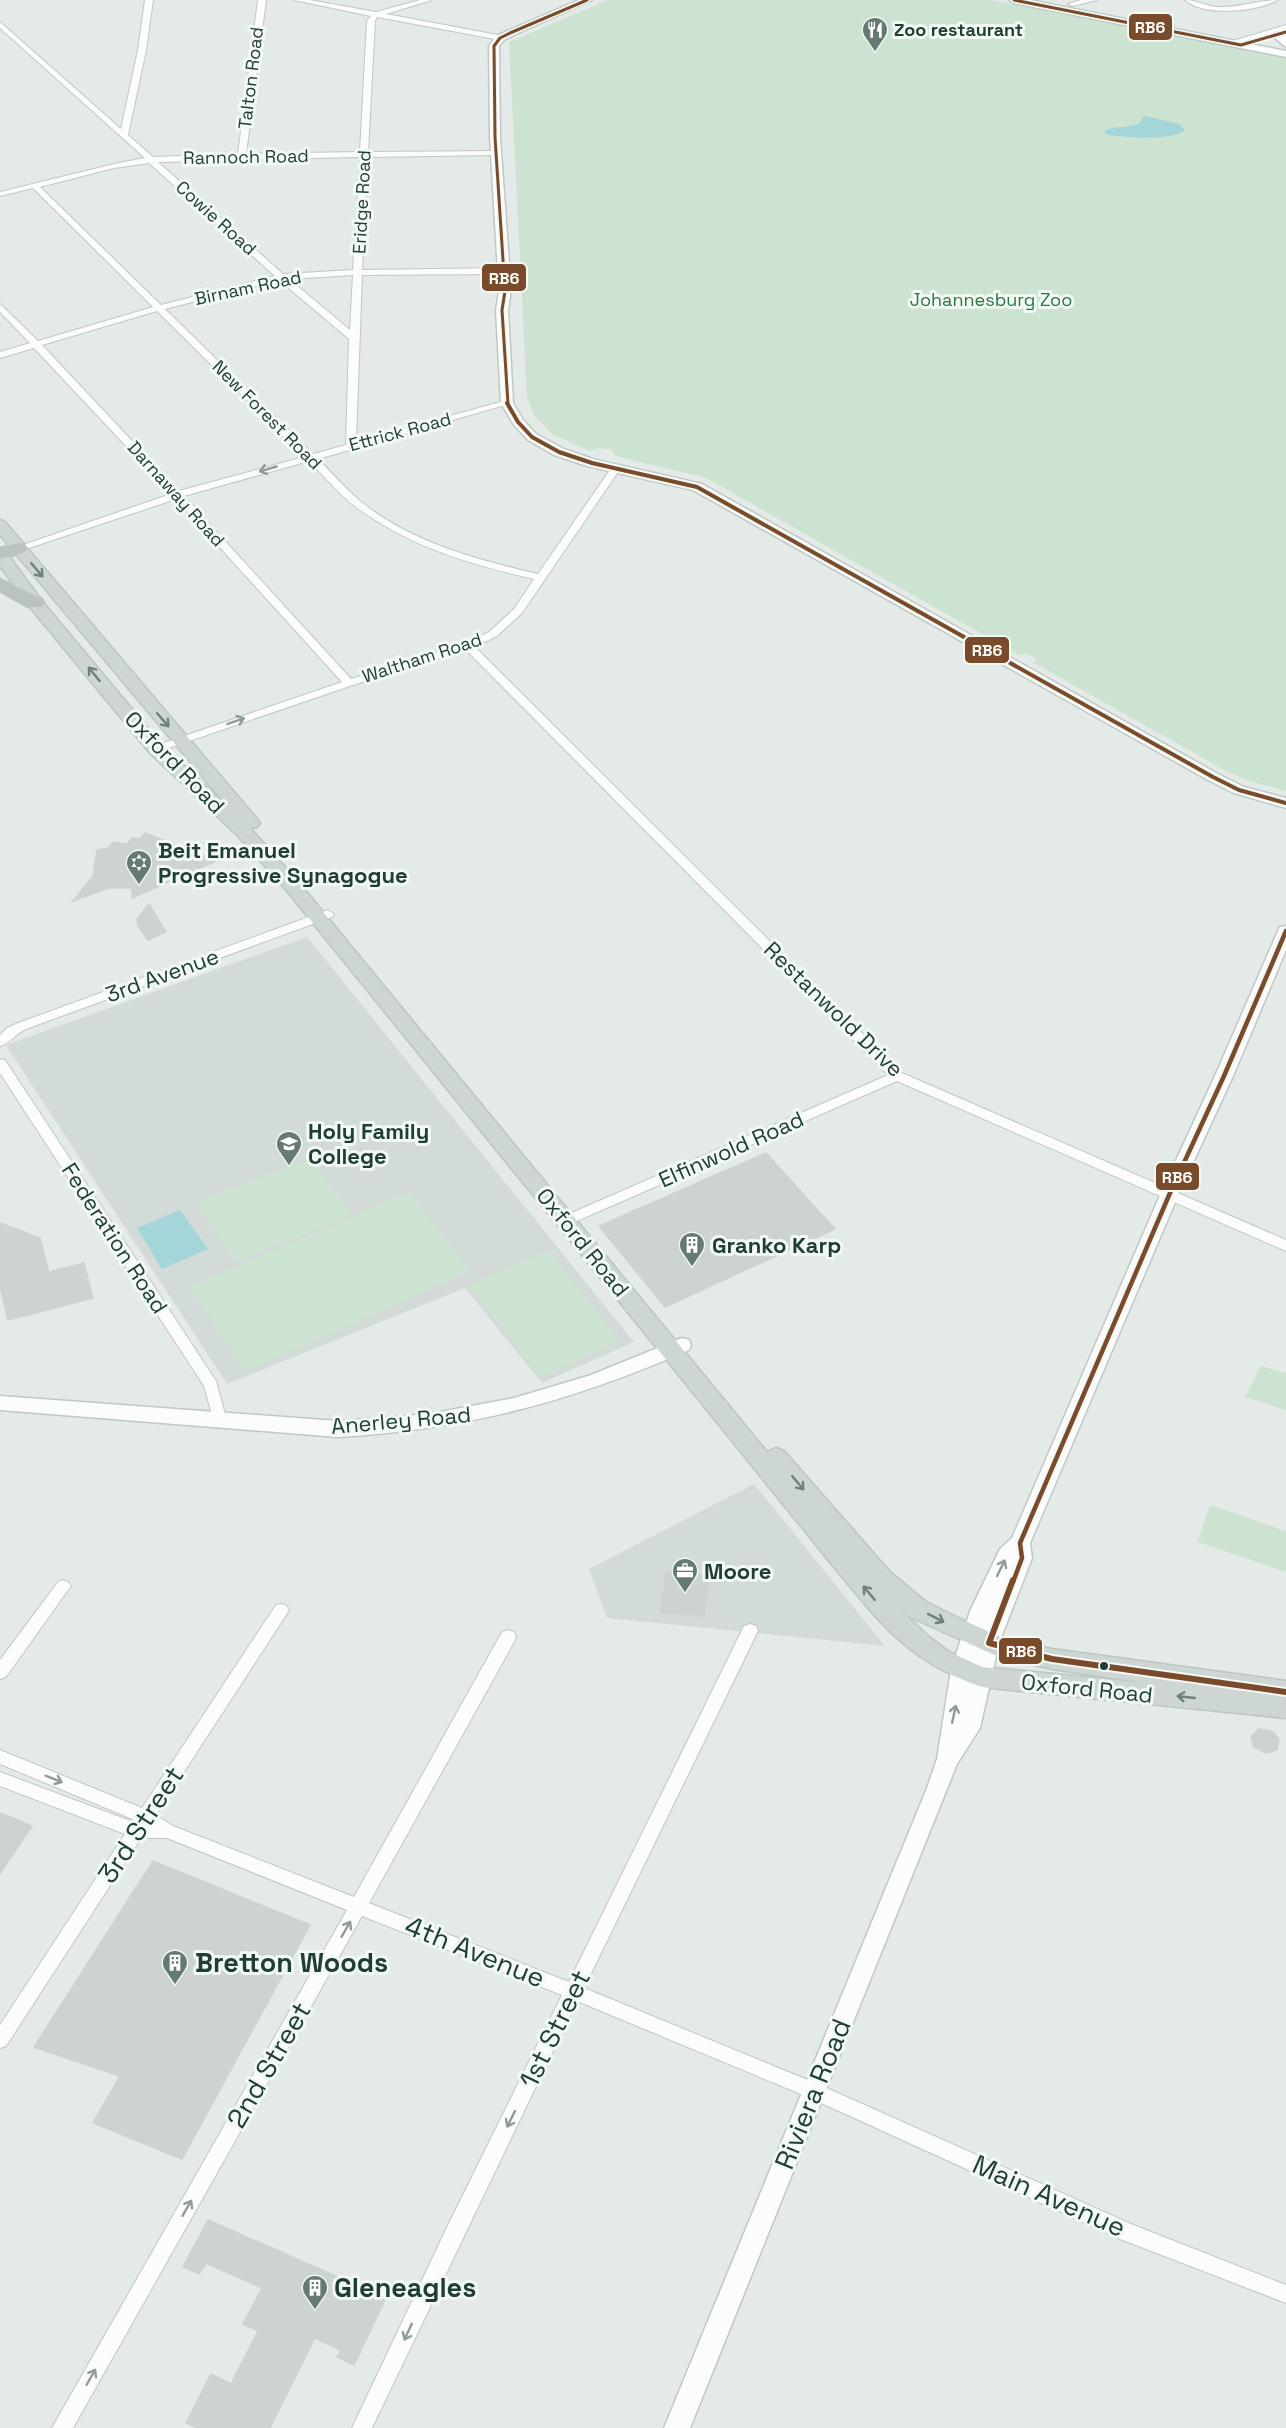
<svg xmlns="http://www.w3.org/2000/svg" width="1286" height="2428" font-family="'Space Grotesk',sans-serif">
	<rect width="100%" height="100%" fill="#e4eae7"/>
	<g fill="#d2dbd7">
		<polygon points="307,937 634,1342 542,1383 465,1288 227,1384 6,1045"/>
		<polygon points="754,1484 885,1646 607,1618 589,1569"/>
	</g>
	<g fill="#cde3d2">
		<polygon points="608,0 991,0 1286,58 1286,791 1249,781 1226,771 1034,663 1037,659 1027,653 1019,655 706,478 615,456 612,450 599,448 589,451 552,434 534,415 527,397 509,42"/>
		<polygon points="310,1158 352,1215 235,1262 197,1202"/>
		<polygon points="409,1192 470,1271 247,1371 189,1287"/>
		<polygon points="548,1251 619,1340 541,1378 469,1285"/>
		<polygon points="1261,1366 1286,1373 1286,1410 1245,1397"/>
		<polygon points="1210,1505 1286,1531 1286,1572 1198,1542"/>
	</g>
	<g fill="#a4d6d9">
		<path d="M1146,116l33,8 6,6c-11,11 -63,8 -79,4l-2,-3c12,-7 25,-1 37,-9l1,-4z"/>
		<polygon points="180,1210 208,1249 162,1269 137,1228"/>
	</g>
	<g fill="#ccd3d0" stroke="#cdd3d0" stroke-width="1.5">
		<polygon points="145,833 216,861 132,898 132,888 108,888 73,901 93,876 97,850 109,848 113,842 127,844 132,838 140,839"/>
		<polygon points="149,904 166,932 148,940 138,926 137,919"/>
		<polygon points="766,1153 835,1229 665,1307 599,1226"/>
		<polygon points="0,1223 40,1238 49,1272 84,1263 93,1298 8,1320 0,1286"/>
		<polygon points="666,1573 709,1576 704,1616 661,1612"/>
		<polygon points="1259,1729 1271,1731 1276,1735 1279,1740 1277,1750 1266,1753 1254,1747 1251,1737"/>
		<polygon points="0,1813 32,1826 0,1874"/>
		<polygon points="153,1861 310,1925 182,2159 93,2123 120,2076 34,2047"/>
		<polygon points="208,2220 386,2298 354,2365 337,2357 341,2350 315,2338 270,2428 197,2428 186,2423 211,2374 231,2384 258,2331 243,2324 262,2288 206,2263 199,2274 183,2267"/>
	</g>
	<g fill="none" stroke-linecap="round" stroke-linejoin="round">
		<defs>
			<g id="street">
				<path d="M145,0h8l-7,50 -18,85 25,22 85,-3 20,-154h8l-20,154 114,-2 7,-131 4,-5 -77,-16h16l66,12 44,-12h12l-46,14 117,22 1,2 -4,2 -123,-23 -2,4 -7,131 128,-1 4,2 -4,2 -128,2 -6,113 141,-2 4,3 -4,3 -141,1 -6,167 148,-41 8,2 -194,56c14,14 27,29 42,42 52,42 115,58 178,73l74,-107h6l2,2 -98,144 -25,23 -22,11 427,426 384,167v11l-389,-170 -327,143h-10l-2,-3 2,-3 328,-143 -422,-425 -113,35 -193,66h-8v-4l190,-65 -166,-183 -153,51 -4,1 -5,-3 157,-54 -137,-146 -34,10v-6l30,-9 -30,-31v-8l38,37 115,-34 -120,-119 -33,8v-4l114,-28 31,-6 -145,-130v-6l121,107 17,-79zM360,157l-7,113 -70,4 -125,-112zM149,163l126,113 -114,29 -121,-118 74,-19zM353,275l-3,55 -61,-51zM279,280l70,59 -3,106 -33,9 -148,-145zM157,311l147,146 -125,34 -137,-146zM309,461c15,15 30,33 47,46 54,40 113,57 178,72l-20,30 -25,23 -25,12 -113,35 -167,-183z"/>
				<polygon points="1081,0 1097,0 1072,6 1068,4"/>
				<path d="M1185,0c13,0 23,8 37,7 19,0 37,-7 56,-7 -22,12 -73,17 -93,0z"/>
				<polygon points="1286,25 1286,29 1230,45 1226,43"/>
				<path d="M328,910l6,4 -2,3 -306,112c-9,4 -17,15 -26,17v-11l7,-7 11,-5z"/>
				<polygon points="0,1059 5,1060 216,1381 226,1418 224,1422 214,1422 204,1386 0,1073"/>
				<polygon points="63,1580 68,1582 71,1586 68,1590 6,1677 0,1679 0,1660 58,1582"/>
				<polygon points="281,1604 286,1605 289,1610 286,1615 156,1815 173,1826 354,1897 502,1632 508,1630 514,1632 516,1637 514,1642 369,1903 569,1982 744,1626 750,1624 756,1626 758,1631 584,1988 820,2085 1131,2224 1286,2285 1286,2303 1120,2239 808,2097 577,2001 372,2428 352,2428 449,2223 562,1995 362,1916 73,2428 52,2428 347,1910 167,1838 141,1838 6,2046 0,2048 0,2025 125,1834 0,1786 0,1772 133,1822 135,1820 0,1764 0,1750 142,1808 276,1605"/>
			</g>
			<g id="secondary">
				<polygon points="579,0 592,0 514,35 504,40 499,46 500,137 511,291 508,310 513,403 523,420 536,434 564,449 596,460 702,484 1218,774 1244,787 1286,798 1286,808 1234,793 1208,780 693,490 587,466 554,455 528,440 514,425 501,403 496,310 499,291 490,137 489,46 496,36"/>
				<polygon points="1009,0 1029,0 1286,51 1286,57 1014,3"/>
				<polygon points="1286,30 1286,47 1276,39 1277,34"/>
				<polygon points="1286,926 1286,950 1233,1076 1179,1193 1030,1543 1032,1558 999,1643 980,1728 957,1764 690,2428 664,2428 927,1788 937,1759 951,1670 970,1611 1000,1549 1012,1538 1161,1193 1215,1076 1278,931 1280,927"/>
				<path d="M682,1338l7,2 2,5 -2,5c-118,52 -222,79 -351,87l-338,-27v-14l338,25 91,-7 85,-16 77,-23z"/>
			</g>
			<path id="primary" d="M0,520l5,2 252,297 3,4 -3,4 -7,1 45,50 472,574 9,-4 8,3 106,121 36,30 28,14 49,22 49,11 234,32v37l-304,-31c-73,-25 -101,-63 -148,-120l-551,-681 -47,-52 -86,-81 -121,-147 -29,-40v-16l6,2 35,48 121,145 66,62 -228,-272zM893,1603l15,13 91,41 53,12 94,14 -164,-16 -34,-16 -19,-14z"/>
			<g id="highway">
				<polygon points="19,543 25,544 28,548 25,552 0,559 0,548"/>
				<polygon points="0,579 42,599 44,603 42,607 28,607 0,591"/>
			</g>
		</defs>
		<use href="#street" stroke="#c1c7c4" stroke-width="2"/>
		<use href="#secondary" stroke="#bfc8c4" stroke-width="3"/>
		<use href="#primary" stroke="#bcc6c2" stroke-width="3"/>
		<use href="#highway" stroke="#bcc6c2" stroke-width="3"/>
		<use href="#street" fill="#fbfcfb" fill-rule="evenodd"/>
		<use href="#secondary" fill="#fbfcfb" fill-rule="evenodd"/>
		<use href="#primary" fill="#cdd6d3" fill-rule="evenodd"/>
		<use href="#highway" fill="#bac3c0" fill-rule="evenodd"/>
		<defs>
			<g id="bus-1-far3">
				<polyline points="1014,0 1241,45 1286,32"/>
				<polyline points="508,404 502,310 505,291 495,137 494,46 500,38 510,33 587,0"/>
			</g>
			<polyline id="bus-1-far2" points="507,403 518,422 532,437 559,452 592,463 697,487 1213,777 1239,790 1286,803"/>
			<polyline id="bus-1-far1" points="1013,1582 1022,1558 1020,1543 1170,1193 1224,1076 1286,931"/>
			<polyline id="bus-1" points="1013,1580 989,1643 1052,1659 1286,1692"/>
		</defs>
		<use href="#bus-1-far3" stroke="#f2f9f5" stroke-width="6"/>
		<use href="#bus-1-far2" stroke="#f2f9f5" stroke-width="8"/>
		<use href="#bus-1-far1" stroke="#f2f9f5" stroke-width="9"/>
		<use href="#bus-1" stroke="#f2f9f5" stroke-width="10"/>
		<use href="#bus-1-far3" stroke="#7a4b2a" stroke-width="3"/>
		<use href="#bus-1-far2" stroke="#7a4b2a" stroke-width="4"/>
		<use href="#bus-1-far1" stroke="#7a4b2a" stroke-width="4.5"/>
		<use href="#bus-1" stroke="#7a4b2a" stroke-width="6"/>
	</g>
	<defs><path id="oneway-shaft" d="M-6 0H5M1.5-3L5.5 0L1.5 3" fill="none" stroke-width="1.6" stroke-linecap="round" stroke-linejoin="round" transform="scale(1.5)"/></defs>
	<g stroke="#8e9d98">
		<use href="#oneway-shaft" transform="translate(268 469) rotate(164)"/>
		<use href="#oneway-shaft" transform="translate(236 721) rotate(-19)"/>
		<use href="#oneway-shaft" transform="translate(1001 1568) rotate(-64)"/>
		<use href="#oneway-shaft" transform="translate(954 1714) rotate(-78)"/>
		<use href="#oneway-shaft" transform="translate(54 1779) rotate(22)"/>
		<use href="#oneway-shaft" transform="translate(346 1929) rotate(-60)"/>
		<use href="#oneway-shaft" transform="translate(511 2119) rotate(116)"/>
		<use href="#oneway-shaft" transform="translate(187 2208) rotate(-60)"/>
		<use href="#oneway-shaft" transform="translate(408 2332) rotate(115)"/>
		<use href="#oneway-shaft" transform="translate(91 2377) rotate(-60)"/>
	</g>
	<g stroke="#6e827c">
		<use href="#oneway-shaft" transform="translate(37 570) rotate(50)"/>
		<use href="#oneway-shaft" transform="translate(94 674) rotate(-129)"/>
		<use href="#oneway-shaft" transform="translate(163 720) rotate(49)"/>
		<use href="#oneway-shaft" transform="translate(798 1483) rotate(50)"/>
		<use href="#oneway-shaft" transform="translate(869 1593) rotate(-130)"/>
		<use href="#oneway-shaft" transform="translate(936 1618) rotate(27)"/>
		<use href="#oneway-shaft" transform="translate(1186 1697) rotate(-174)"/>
	</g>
	<defs>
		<symbol id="restaurant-pin" viewBox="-11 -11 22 30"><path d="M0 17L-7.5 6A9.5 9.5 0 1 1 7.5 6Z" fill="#657a73" stroke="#f2f9f5"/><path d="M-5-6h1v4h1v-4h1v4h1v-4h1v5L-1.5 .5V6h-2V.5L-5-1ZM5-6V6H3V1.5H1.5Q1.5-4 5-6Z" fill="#fff"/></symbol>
		<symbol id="synagogue-pin" viewBox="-11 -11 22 30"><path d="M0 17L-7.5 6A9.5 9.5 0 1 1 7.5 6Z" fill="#657a73" stroke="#f2f9f5"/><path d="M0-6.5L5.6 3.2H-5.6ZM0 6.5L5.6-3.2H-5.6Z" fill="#fff"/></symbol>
		<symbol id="school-pin" viewBox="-11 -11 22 30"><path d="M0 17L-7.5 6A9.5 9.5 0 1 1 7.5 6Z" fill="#657a73" stroke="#f2f9f5"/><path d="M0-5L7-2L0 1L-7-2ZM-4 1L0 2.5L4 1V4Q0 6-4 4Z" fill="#fff"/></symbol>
		<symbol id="building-pin" viewBox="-11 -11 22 30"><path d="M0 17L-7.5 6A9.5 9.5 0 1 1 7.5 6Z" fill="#657a73" stroke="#f2f9f5"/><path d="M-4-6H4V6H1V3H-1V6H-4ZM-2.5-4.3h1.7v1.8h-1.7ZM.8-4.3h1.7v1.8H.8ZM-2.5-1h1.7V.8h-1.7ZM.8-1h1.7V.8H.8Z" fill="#fff"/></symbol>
		<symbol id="office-pin" viewBox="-11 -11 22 30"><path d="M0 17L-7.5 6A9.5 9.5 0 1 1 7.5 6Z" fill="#657a73" stroke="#f2f9f5"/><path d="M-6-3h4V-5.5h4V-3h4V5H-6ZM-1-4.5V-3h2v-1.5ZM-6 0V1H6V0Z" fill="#fff"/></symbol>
	</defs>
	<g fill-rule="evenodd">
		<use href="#restaurant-pin" x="860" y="15" width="30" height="40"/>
		<use href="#synagogue-pin" x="124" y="848" width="30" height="40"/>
		<use href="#school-pin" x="274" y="1129" width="30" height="40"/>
		<use href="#building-pin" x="677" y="1230" width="30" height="40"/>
		<use href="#office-pin" x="670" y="1556" width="30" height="40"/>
		<use href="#building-pin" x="160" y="1948" width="30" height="40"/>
		<use href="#building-pin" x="300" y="2273" width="30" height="40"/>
	</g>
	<circle fill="#213e34" stroke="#f2f9f5" stroke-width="2" cx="1104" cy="1666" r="5"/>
	<g text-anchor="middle" stroke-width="6" stroke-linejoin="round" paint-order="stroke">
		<g font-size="18" font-weight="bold" fill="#213e34" stroke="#f2f9f5" text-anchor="start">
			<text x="894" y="36">Zoo restaurant</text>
		</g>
		<g font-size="18" fill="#213e34" stroke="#f2f9f5">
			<text transform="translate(251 78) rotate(-83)" y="6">Talton Road</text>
			<text transform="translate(246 157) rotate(-1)" y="6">Rannoch Road</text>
			<text transform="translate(362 202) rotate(-87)" y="6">Eridge Road</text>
			<text transform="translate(216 218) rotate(42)" y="6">Cowie Road</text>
			<text transform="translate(248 288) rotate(-12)" y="6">Birnam Road</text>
			<text transform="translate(267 415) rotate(45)" y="6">New Forest Road</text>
			<text transform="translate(400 432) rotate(-15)" y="6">Ettrick Road</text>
			<text transform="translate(176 494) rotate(48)" y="6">Darnaway Road</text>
			<text transform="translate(422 658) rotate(-18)" y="6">Waltham Road</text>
		</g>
		<g font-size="18" fill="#2a7641" stroke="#f2f9f5">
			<text x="991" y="306">Johannesburg Zoo</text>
		</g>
		<g font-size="22" fill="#213e34" stroke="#f2f9f5">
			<text transform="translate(175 762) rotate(46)" y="8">Oxford Road</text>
			<text transform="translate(162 975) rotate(-20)" y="8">3rd Avenue</text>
			<text transform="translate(834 1009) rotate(44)" y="8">Restanwold Drive</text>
			<text transform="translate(731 1149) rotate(-24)" y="8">Elfinwold Road</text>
			<text transform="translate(115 1238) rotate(57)" y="8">Federation Road</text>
			<text transform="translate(583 1242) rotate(51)" y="8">Oxford Road</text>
			<text transform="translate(401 1420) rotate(-5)" y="8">Anerley Road</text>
			<text transform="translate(1087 1688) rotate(6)" y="8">Oxford Road</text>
		</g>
		<g font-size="22" font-weight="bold" fill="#213e34" stroke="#f2f9f5" text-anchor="start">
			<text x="158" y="858">Beit Emanuel<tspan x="158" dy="25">Progressive Synagogue</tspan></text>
			<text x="308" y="1139">Holy Family<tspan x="308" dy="25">College</tspan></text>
			<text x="712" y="1253">Granko Karp</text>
			<text x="704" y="1579">Moore</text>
		</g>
		<g font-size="27" fill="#213e34" stroke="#f2f9f5">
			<text transform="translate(141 1825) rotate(-57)" y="9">3rd Street</text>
			<text transform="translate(475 1952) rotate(22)" y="9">4th Avenue</text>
			<text transform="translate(555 2029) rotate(-64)" y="9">1st Street</text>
			<text transform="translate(269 2065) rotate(-60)" y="9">2nd Street</text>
			<text transform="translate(813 2094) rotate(-68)" y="9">Riviera Road</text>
			<text transform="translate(1049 2196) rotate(24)" y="9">Main Avenue</text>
		</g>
		<g font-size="27" font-weight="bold" fill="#213e34" stroke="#f2f9f5" text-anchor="start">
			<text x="195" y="1972">Bretton Woods</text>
			<text x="334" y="2297">Gleneagles</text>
		</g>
	</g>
	<g stroke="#f2f9f5" stroke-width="2">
		<rect x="1128" y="13" width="45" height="28" rx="6" fill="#7a4b2a"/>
		<rect x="481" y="263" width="46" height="29" rx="6" fill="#7a4b2a"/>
		<rect x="964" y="636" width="46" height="28" rx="6" fill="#7a4b2a"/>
		<rect x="1155" y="1162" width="45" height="29" rx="6" fill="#7a4b2a"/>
		<rect x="998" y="1637" width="45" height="28" rx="6" fill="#7a4b2a"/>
	</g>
	<g font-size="16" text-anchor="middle" font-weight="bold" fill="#fff">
		<text x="1150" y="33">RB6</text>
		<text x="504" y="284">RB6</text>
		<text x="987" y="656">RB6</text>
		<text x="1177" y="1183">RB6</text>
		<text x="1021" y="1657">RB6</text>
	</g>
</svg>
